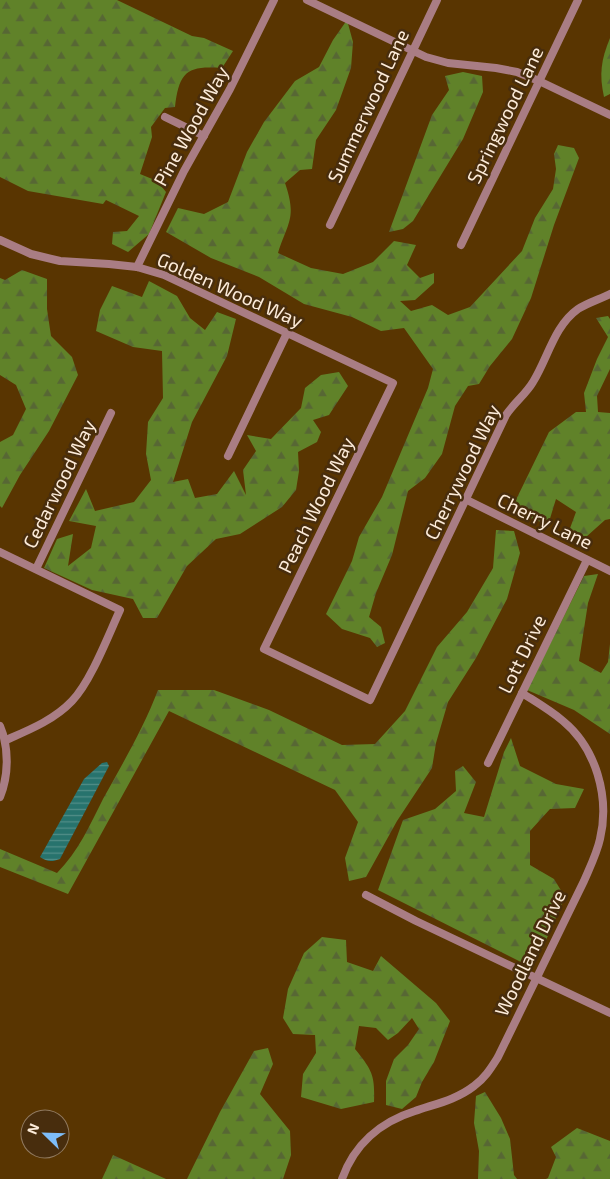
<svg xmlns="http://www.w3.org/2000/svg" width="610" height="1179" font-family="'Exo 2',sans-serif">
	<defs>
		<pattern id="forest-firs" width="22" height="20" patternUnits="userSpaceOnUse" patternTransform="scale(1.25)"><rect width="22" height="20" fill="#608229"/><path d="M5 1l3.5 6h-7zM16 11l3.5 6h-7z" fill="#576734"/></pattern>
		<pattern id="water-rules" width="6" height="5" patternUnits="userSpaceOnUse" patternTransform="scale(1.25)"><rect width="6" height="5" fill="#27736d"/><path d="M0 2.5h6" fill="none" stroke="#528e88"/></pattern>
	</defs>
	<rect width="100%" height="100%" fill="#593501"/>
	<g fill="url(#forest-firs)">
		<path d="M0,0h117l75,36 12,2 29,13 -11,17c-35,-3 -43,4 -47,39l-10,1 -14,19 1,10 -12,37 17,7 9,11 -17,42 -21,18 -16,-8 1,-12 14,-1 12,-15 -33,-16 -3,4 -75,-13 -28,-14z"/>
		<path d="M347,20l6,22 -2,26 -15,42 -20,30 -4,29 -12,1 -15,13c12,35 3,39 -7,70l33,15 32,6 30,-12 21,-21 22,4 -9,20 13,13 14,-5v10l-19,17 -15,1 11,10 21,-6 16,10 22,-8 52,-56 13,-33 18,-29 3,-20 -2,-15 4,-9 16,3 5,10 -25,67 -23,73 -19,41 -22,27 -11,18 -11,2 -13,20 -13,48 -17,24 -17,13 -16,64 -16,38 -7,24 12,10 4,16 -8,4 -7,-9 -28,-9 -16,-15 26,-53 7,-24 23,-40 46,-109 5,-19 -29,-41 -23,3 -29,-14 -48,-13 -45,-27 -48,-19 -45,-26 12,-24 26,6 24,-12 19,-50 17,-30 31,-41 24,-14 14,-27z"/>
		<path d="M610,38v56l-6,3c-5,-23 -3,-37 6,-59z"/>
		<polygon points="463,72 482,76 483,92 463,139 413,221 403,229 389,232 432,115 449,90 445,76"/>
		<polygon points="22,270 47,279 47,309 51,336 72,357 78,375 49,431 20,475 2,508 0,506 0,442 13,435 26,409 16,385 0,375 0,278 5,280"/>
		<polygon points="149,281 177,296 190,318 205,330 217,312 236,319 227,356 192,422 173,482 188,479 195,498 217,494 234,471 246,495 243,470 256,451 247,435 271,439 301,408 305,388 321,375 339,372 348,386 329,415 313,420 321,432 317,442 298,452 299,471 296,490 282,507 240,534 216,539 187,566 157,618 143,618 133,599 92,590 44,568 57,539 73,534 68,566 91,548 96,526 69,521 86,489 95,511 134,502 151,480 146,454 148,422 163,398 162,351 133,347 96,331 100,310 112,286 142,297"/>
		<polygon points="608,316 610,319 610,369 597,396 598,412 610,413 610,519 605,520 586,537 569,531 576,512 556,499 548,525 511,510 549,432 576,412 586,412 584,393 597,359 608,337 596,318"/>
		<path d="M496,530l18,1 6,22 -13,46 -31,59 -28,44 -12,41 -4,25 -35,53 -31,56 -17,4 -4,-23 13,-36 -23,-32 -166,-79 -101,183 -68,-27v-18l57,24c21,-21 33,-48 46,-74 20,-36 41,-72 55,-109h56l55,20 73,35 33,-1 30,-33 32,-64 30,-35 26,-44z"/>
		<polygon points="598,574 588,603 579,661 601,673 608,662 610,644 610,734 574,710 527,690 584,576"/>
		<polygon points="511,738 520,766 556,784 584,789 575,808 550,809 530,831 530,865 554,879 565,897 543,947 531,967 378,890 403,820 435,809 456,791 455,771 463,766 476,782 464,813 484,817 504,752"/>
		<path d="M322,937l24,3 1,22 26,9 8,-15 55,47 14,18 -16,41 -12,20 -6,15 -14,12 -16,-4v-24l8,-22 14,-14 11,-16 -7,-11 -14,15 -10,7 -12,-12 -17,-2 -4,23c17,21 20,26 19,53l-33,7 -40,-12 2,-23 13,-21 -1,-18 -22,-1 -10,-16 5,-29 16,-36z"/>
		<polygon points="268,1048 273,1064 260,1094 290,1131 291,1155 283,1179 187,1179 220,1112 254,1051"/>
		<polygon points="485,1092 501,1118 510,1139 514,1175 517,1179 478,1179 479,1151 474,1123 476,1096"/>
		<polygon points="577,1128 610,1141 610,1179 546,1179 548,1178 556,1157 551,1147"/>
		<polygon points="113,1155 166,1179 102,1179"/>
	</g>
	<path fill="url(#water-rules)" d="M107,762l2,4 -49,93c-8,3 -13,3 -20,-2l44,-78 18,-16z"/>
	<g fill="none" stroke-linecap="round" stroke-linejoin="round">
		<g stroke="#a97d84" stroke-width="8">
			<polyline points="307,0 426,57 448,63 496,68 517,72 539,81 610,115"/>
			<polyline points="165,117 204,136"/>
			<polyline points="330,225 437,0"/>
			<path d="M0,240l31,14 29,7 49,3 28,3 27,8 229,108 -129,266 106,51 136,-285c8,-12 20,-21 27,-33 15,-24 21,-56 45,-73 9,-6 22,-10 32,-15"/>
			<polyline points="461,245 578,0"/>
			<polyline points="137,267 184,171 230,89 274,0"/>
			<polyline points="228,456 287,333"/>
			<polyline points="465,499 610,571"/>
			<path d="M0,552l120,58c-12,26 -29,71 -48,91 -18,19 -43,29 -66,39"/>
			<polyline points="36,569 111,413"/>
			<path d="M0,726c9,21 9,49 0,71"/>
			<polyline points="488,763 587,560"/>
			<polyline points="366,895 416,921 610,1013"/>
			<path d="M342,1179c12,-34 38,-57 73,-68 20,-7 41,-11 59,-25 11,-8 17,-18 24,-29l86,-176c6,-14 13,-28 16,-42 10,-42 -4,-91 -37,-118 -13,-11 -27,-19 -41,-28"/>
		</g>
	</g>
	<g text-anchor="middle" stroke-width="5" stroke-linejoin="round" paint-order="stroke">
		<g font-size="19" fill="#fcebd9" stroke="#482d0d">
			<text transform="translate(368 106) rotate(-65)" y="7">Summerwood Lane</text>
			<text transform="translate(505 115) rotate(-64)" y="7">Springwood Lane</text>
			<text transform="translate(191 126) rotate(-61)" y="7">Pine Wood Way</text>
			<text transform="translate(230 290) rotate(24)" y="7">Golden Wood Way</text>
			<text transform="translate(462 472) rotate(-64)" y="7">Cherrywood Way</text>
			<text transform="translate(59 484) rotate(-64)" y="7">Cedarwood Way</text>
			<text transform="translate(316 505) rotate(-64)" y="7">Peach Wood Way</text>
			<text transform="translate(545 521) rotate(26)" y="7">Cherry Lane</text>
			<text transform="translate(522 654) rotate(-64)" y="7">Lott Drive</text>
			<text transform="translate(530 953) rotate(-64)" y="7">Woodland Drive</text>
		</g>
	</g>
	<g transform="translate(45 1134) rotate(293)"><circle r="24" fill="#482d0d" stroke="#90795f"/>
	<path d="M0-4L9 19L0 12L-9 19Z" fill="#7ebdf9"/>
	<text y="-8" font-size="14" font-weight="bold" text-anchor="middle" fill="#fcebd9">N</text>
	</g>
</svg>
